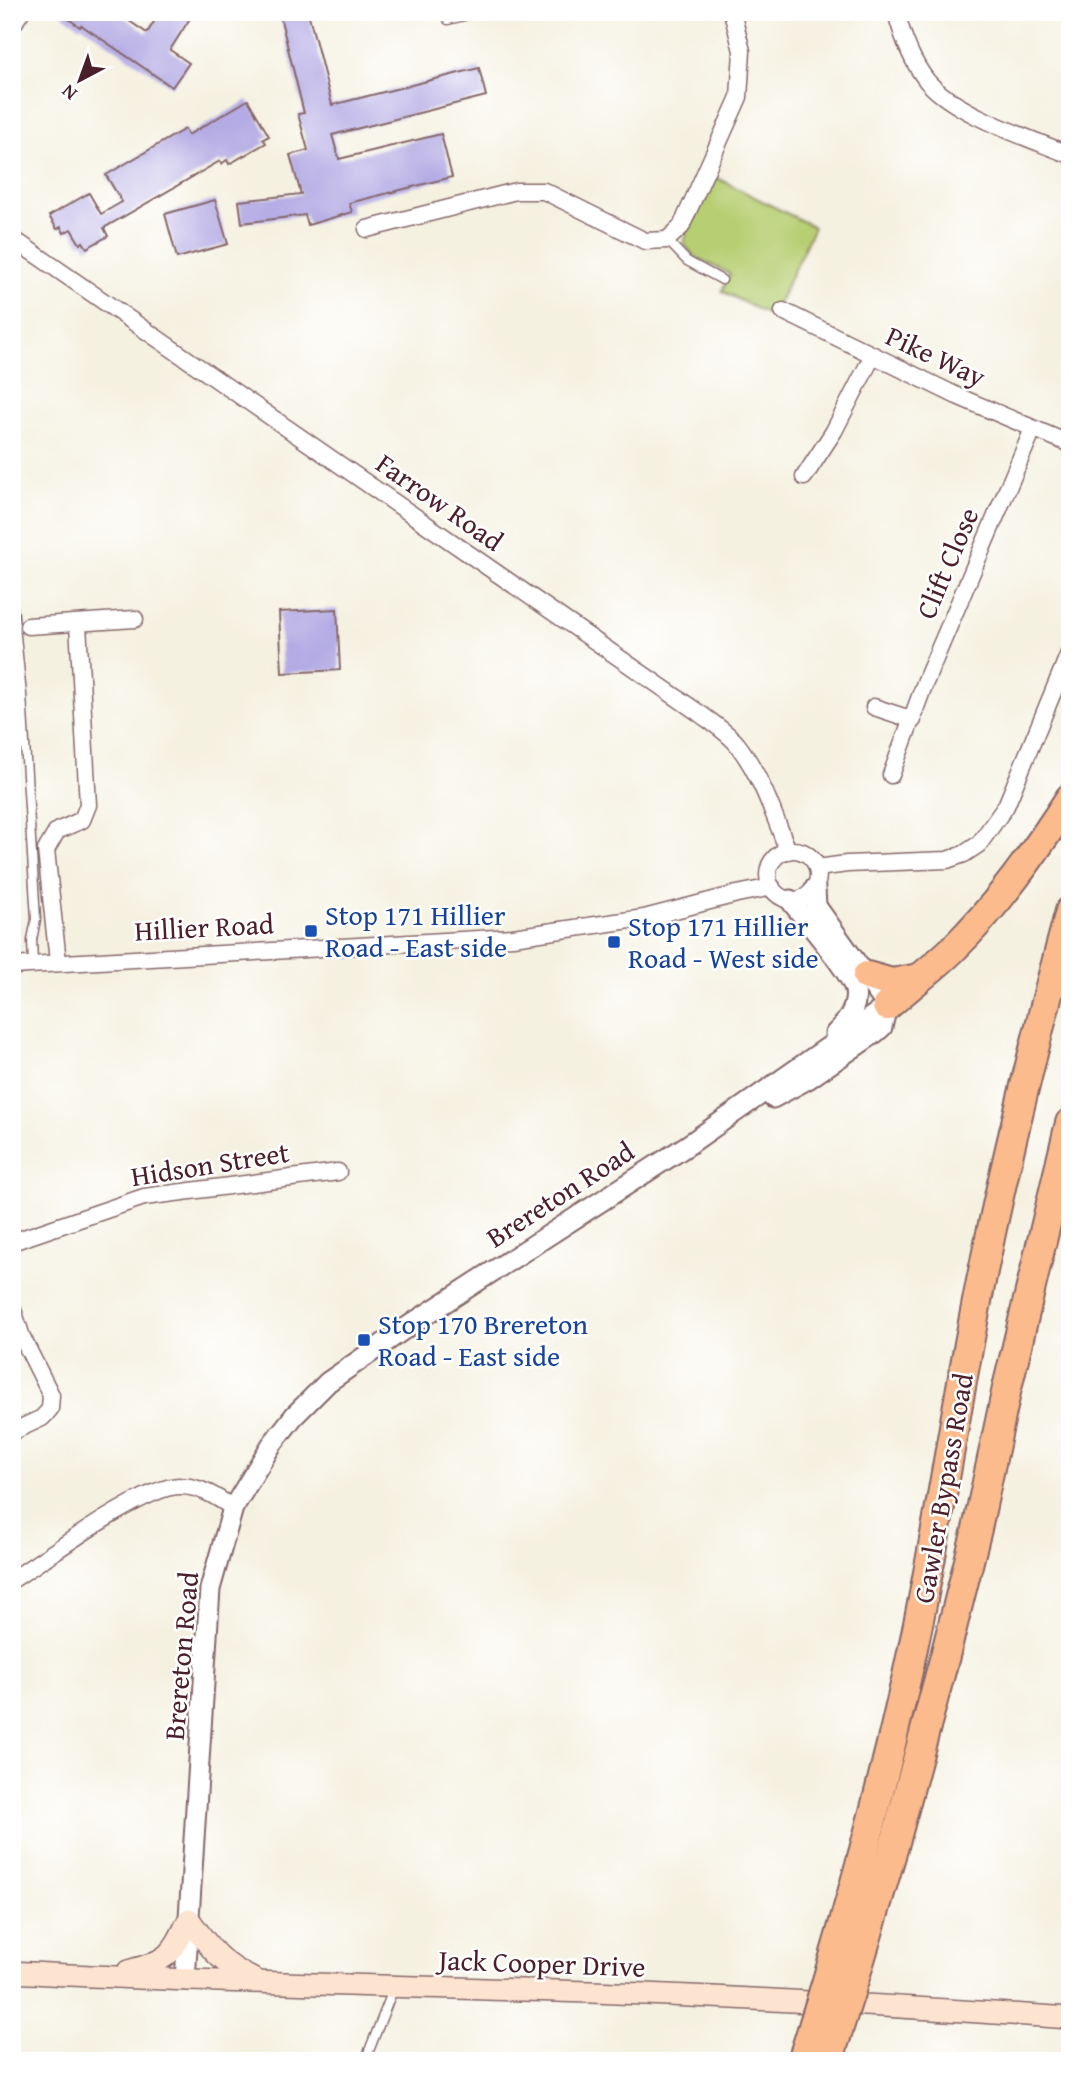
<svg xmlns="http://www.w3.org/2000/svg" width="1082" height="2073" font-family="'Gentium Book Plus',serif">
	<rect width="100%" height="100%" fill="#fff"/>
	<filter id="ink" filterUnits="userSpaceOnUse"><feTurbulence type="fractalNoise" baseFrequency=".0143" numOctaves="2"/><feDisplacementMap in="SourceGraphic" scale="14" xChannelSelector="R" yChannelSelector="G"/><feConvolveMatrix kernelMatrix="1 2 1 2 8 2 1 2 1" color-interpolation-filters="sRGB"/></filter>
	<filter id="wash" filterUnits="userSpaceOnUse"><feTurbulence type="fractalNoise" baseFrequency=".00686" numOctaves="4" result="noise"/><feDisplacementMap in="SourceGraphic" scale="28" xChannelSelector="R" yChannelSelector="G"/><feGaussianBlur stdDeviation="1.57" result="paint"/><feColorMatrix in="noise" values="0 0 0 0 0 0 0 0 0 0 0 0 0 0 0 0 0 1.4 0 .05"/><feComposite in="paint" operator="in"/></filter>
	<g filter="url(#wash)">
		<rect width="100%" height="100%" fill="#f5f1e1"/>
		<polygon fill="#b7cf73" stroke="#80774f" stroke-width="2" points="715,177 814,227 772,317 722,291 730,274 695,257 684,244 686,235"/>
		<g id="blocks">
			<g fill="#b4abe4">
				<polygon points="59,12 116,12 147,33 160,12 194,12 170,50 189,63 172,87 81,25 80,27"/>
				<polygon points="279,12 308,12 332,105 479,68 486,96 332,135 339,159 441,134 452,177 349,203 352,212 308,225 305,215 242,223 239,201 301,194 290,155 308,150 298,114 304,113"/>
				<polygon points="248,100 269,136 263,139 266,143 229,164 227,160 221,164 220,161 104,228 108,236 87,248 83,242 80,244 71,229 64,233 61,227 57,229 49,216 89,193 101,214 122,202 106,175 185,129 188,135"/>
				<polygon points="215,200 228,244 177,258 165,214"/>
				<polygon points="337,609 340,670 282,673 279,612"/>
			</g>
		</g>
	</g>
	<g filter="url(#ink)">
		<use href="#blocks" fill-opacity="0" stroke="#86686b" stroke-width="2"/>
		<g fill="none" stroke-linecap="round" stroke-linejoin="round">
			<defs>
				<g id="service">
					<polyline points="448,20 480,12"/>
					<polyline points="667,240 687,261 722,280"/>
					<polyline points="13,606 22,695 36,919 32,940 33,964"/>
					<polyline points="365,2061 393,1990"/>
				</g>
				<g id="minor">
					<path d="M896,12c6,23 16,50 31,69 28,33 102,57 143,74"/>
					<polyline points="12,26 21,12"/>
					<polyline points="367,229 516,191 544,191 645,241 667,240 681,227 739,97 742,51 732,12"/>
					<path d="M12,238l687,475c12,9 28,19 38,31 24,31 37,71 51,107"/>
					<polyline points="783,311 957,396 1070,444"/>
					<polyline points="804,477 834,431 873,355"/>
					<polyline points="28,626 135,619"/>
					<polyline points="874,707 913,720"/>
					<polyline points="891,775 926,680 1033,429"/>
					<circle cx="793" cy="875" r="25"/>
					<polyline points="817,868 847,864 947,860 964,854 979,844 1006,806 1070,651"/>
					<polyline points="58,962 46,850 57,831 82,820 88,805 78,624"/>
					<polyline points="12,966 513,937 644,918 737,894 772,887"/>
					<polyline points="12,1242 144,1197 338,1172"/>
					<polyline points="12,1307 22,1337 51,1395 50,1409 42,1418 12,1432"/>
					<path d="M12,1580c33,-21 133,-95 168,-94 20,0 37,11 53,22"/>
				</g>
				<g id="tertiary">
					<path d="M790,900c14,18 61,72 65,90 3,18 -8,32 -20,44"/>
					<polyline points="773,1098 808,1079 875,1033 882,1027 887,1006 816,906 815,888"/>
					<polyline points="185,1980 210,1589 233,1508 272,1444 294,1416 328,1382 416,1321 688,1145 887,1006"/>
				</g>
				<g id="secondary">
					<path d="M128,1971c41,-11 43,-15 61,-52 22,31 31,44 66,61"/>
					<path d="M12,1972c211,12 422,14 633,22 142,6 283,14 425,24"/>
				</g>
				<g id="motorway">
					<polyline points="867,976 892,983 919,978"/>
					<path d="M887,1006c21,-19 44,-36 65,-56 46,-45 83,-98 118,-152"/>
					<path d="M829,1974c34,-116 65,-232 89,-350 25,-122 42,-245 68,-367 24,-116 53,-231 84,-346"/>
					<polyline points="855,1977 896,1839 946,1652 977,1529 1007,1388 1070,1123"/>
					<polyline points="802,2061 811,2033"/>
					<polyline points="828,2061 836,2037"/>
				</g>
			</defs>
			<use href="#service" stroke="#86686b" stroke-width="11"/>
			<use href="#minor" stroke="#86686b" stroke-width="19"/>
			<use href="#tertiary" stroke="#86686b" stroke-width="23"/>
			<use href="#secondary" stroke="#86686b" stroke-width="24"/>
			<use href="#motorway" stroke="#86686b" stroke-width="32"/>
			<use href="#service" stroke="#fff" stroke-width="8"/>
			<use href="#minor" stroke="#fff" stroke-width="16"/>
			<use href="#tertiary" stroke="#fff" stroke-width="19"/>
			<use href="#secondary" stroke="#fde4d1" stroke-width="21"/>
			<use href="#motorway" stroke="#fbbb8c" stroke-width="28"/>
			<defs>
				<g id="motorway-bridge">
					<polyline points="811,2033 829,1974"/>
					<polyline points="836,2037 855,1977"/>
				</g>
			</defs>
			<use href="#motorway-bridge" stroke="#86686b" stroke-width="32" stroke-linecap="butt"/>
			<use href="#motorway-bridge" stroke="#fbbb8c" stroke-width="28"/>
		</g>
	</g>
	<g fill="#1a4fb4" stroke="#fff" stroke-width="2.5">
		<rect x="304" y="924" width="14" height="14" rx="3.5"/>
		<rect x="607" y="935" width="14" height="14" rx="3.5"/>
		<rect x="357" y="1333" width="14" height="14" rx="3.5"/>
	</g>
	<g text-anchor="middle" stroke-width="5" stroke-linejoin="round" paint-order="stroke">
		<g font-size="28" fill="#4a1f2b" stroke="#fff">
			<text transform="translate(936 356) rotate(25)" y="10">Pike Way</text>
			<text transform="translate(440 502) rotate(35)" y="10">Farrow Road</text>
			<text transform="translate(947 563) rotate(-67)" y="10">Clift Close</text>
			<text transform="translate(204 927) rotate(-3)" y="10">Hillier Road</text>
			<text transform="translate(210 1164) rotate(-9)" y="10">Hidson Street</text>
			<text transform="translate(560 1194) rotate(-33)" y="10">Brereton Road</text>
			<text transform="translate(943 1488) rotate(-80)" y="10">Gawler Bypass Road</text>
			<text transform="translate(181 1656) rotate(-85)" y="10">Brereton Road</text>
			<text transform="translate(542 1963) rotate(2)" y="10">Jack Cooper Drive</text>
		</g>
		<g font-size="28" fill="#164399" stroke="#fff" text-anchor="start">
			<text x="325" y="925">Stop 171 Hillier<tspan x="325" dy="32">Road - East side</tspan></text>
			<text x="628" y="936">Stop 171 Hillier<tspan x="628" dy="32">Road - West side</tspan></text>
			<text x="378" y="1334">Stop 170 Brereton<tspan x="378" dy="32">Road - East side</tspan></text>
		</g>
	</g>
	<rect width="1082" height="2073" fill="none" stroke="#fff" stroke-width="42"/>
	<g transform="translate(80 80) rotate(221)" stroke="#ffffff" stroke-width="5" paint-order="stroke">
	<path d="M0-5L12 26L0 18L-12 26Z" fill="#4a1f2b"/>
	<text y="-10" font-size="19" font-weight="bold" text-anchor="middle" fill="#4a1f2b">N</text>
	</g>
</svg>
